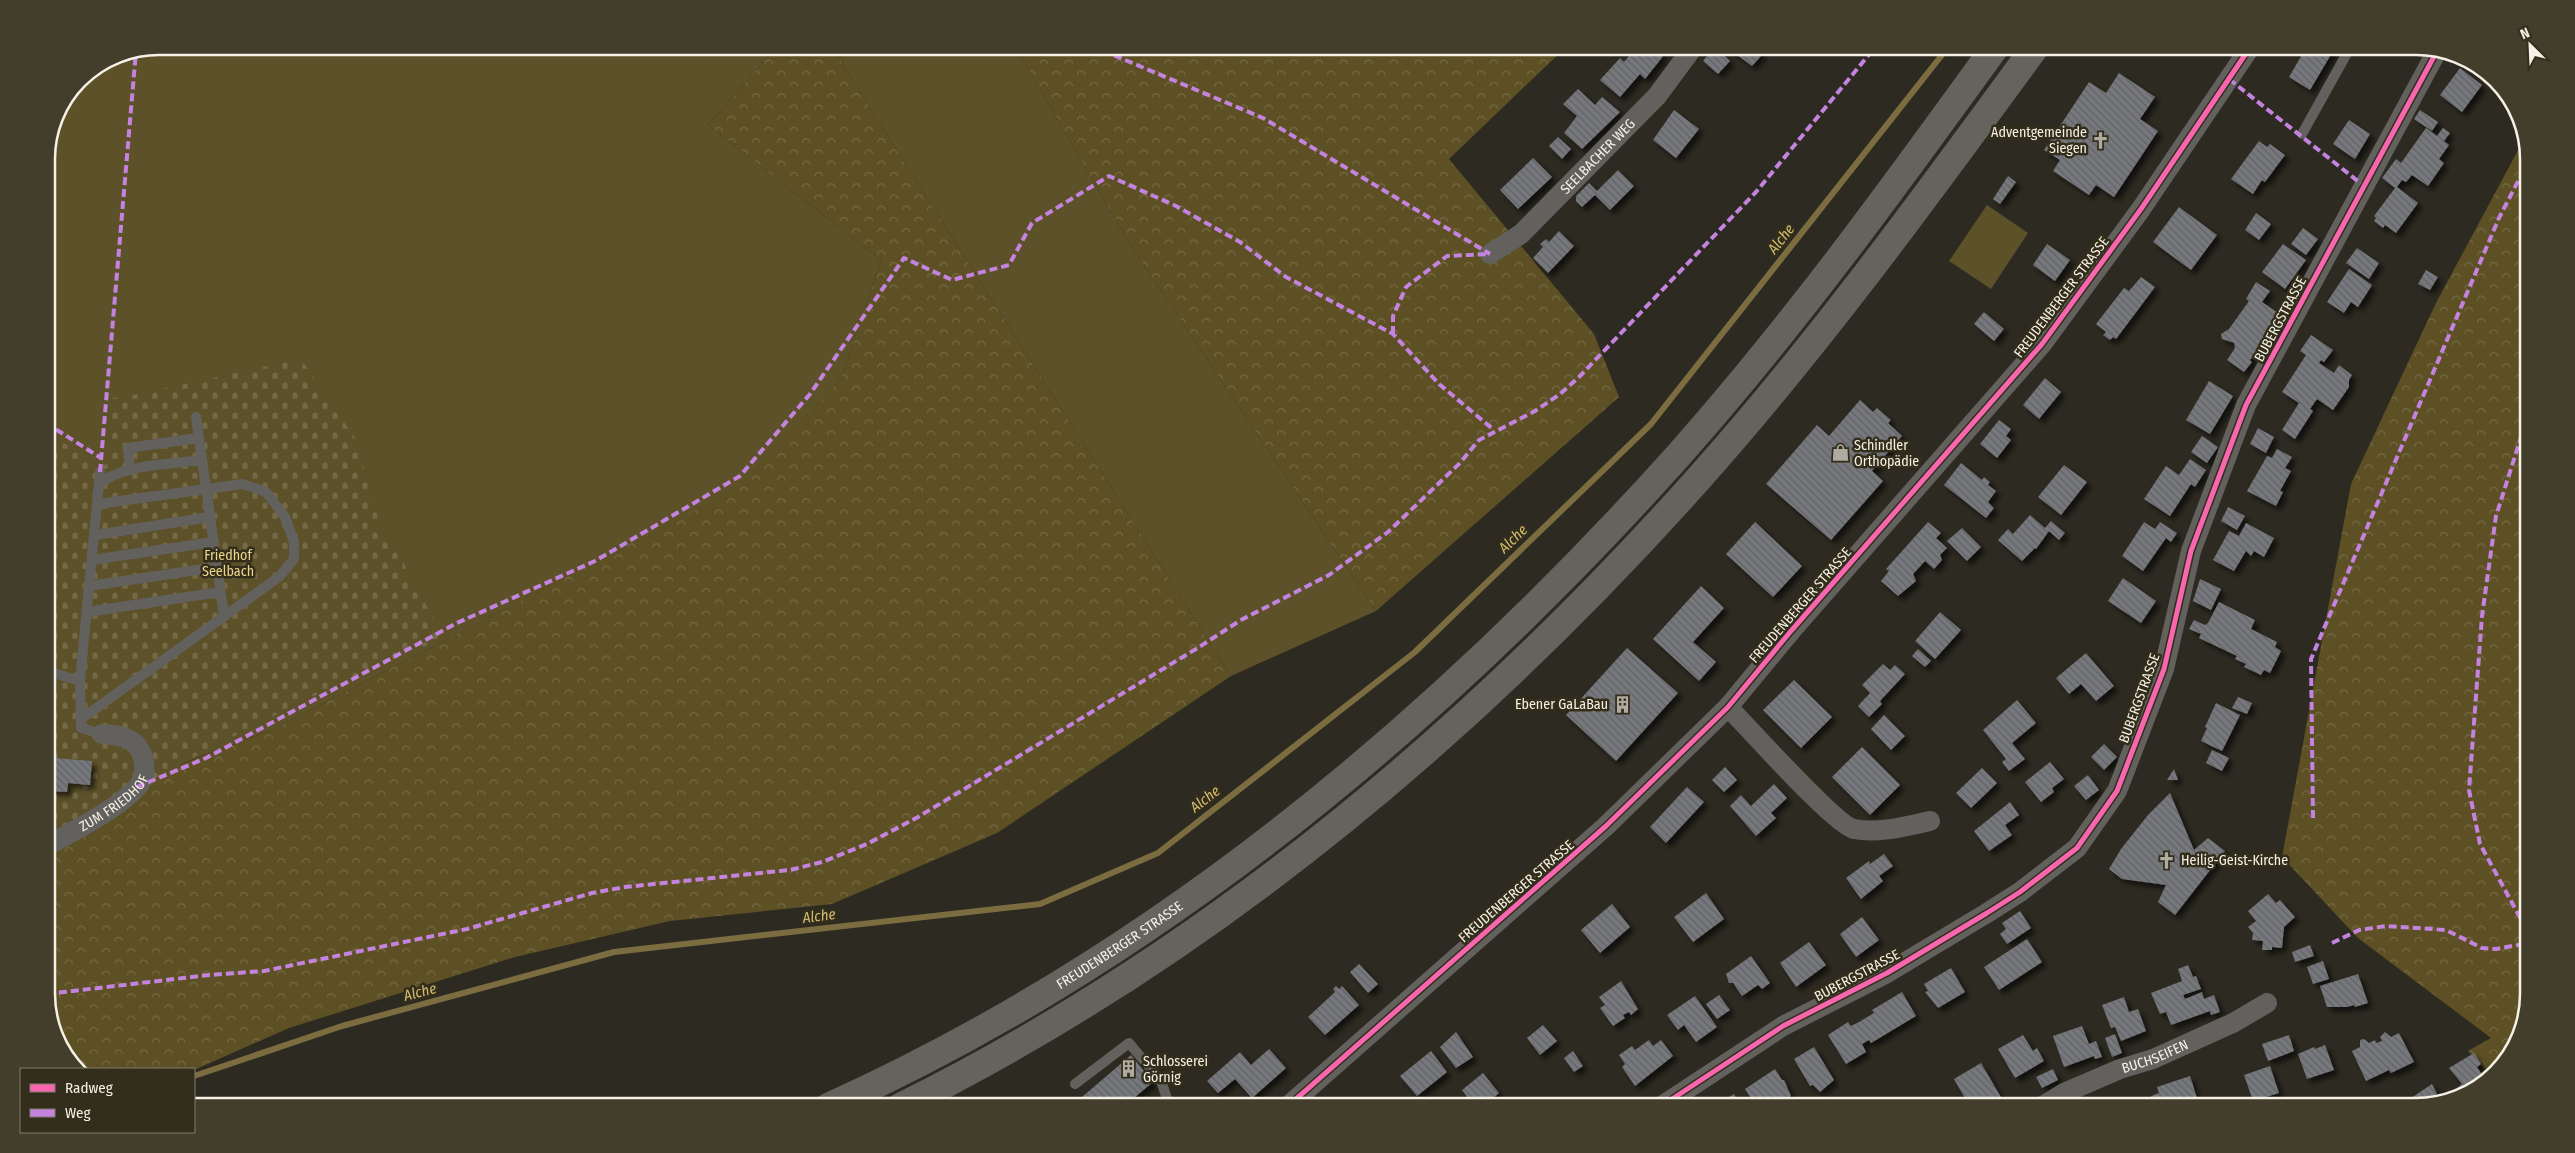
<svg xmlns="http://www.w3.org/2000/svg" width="2575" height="1153" font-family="'Fira Sans Condensed',sans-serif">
	<defs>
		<pattern id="forest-crowns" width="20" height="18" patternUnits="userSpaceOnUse" patternTransform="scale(1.25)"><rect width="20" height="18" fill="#5d5024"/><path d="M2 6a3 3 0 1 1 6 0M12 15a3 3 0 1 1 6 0" fill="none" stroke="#756a44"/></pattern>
		<pattern id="cemetery-stones" width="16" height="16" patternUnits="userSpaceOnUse" patternTransform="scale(1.25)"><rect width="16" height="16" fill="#5d5129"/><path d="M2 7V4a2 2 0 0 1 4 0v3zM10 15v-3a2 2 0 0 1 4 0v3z" fill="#756a48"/></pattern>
		<pattern id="building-back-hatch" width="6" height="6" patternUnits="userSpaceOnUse" patternTransform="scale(1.25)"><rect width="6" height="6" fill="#76787d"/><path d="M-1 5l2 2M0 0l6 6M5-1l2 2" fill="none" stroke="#626264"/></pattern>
		<filter id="shadow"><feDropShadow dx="4.5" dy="4.5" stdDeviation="2.5" flood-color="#0009"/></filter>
	</defs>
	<rect width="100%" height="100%" fill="#2d2a21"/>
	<g fill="#5d5129">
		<polygon points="159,46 777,46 708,125 881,260 841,379 736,489 274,729 47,814 46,152 58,110 80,79 116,55"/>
		<polygon points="831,46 1015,46 1129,243 1376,611 1231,676"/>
		<polygon points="1350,46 1378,46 1362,61"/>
		<polygon points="1987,205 2028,233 1991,289 1949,261"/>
	</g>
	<g fill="url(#forest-crowns)">
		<polygon points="777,46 831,46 1231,676 997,833 832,904 670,921 515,957 289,1028 194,1070 81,1069 65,1057 47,1001 47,814 95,819 158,773 274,729 735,489 841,379 881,260 708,125"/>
		<polygon points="1015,46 1350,46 1362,60 1378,46 1567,46 1449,159 1594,334 1619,397 1376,611 1129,243"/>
		<polygon points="2524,139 2529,152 2529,994 2520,1037 2490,1074 2468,1051 2491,1038 2358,938 2282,857 2351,484 2436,303"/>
	</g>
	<path fill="url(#cemetery-stones)" d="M301,359l54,79 27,93 9,9 53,98c-138,57 -268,126 -397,202l-1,-406 60,31 6,-67 21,-3z"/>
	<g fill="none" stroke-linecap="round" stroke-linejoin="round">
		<polyline stroke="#7b6d40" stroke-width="6" points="194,1076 342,1026 614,952 1040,904 1158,853 1415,652 1651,424 1949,46"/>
	</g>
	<g fill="url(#building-back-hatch)" filter="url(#shadow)">
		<polygon points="1637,46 1653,46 1664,55 1645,79 1640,74 1620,97 1600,80 1620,58 1624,62"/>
		<polygon points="1732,46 1764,46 1759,52 1762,55 1752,66 1729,49"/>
		<polygon points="2307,46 2336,46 2310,90 2289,77"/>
		<polygon points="1715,47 1730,61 1718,74 1703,61"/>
		<polygon points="2460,68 2482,85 2462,112 2440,95"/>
		<polygon points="2119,73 2155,97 2140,119 2158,131 2114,197 2096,185 2089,195 2053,171 2060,160 2044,150 2089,82 2106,93"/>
		<polygon points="1578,89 1595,105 1602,97 1620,112 1582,149 1564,133 1577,116 1563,104"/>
		<polygon points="1674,110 1699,129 1676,158 1653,140"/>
		<polygon points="2420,110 2438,122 2432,131 2414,119"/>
		<polygon points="2349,120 2370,134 2355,159 2333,144"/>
		<polygon points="2426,128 2437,136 2443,128 2450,133 2444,141 2449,145 2439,159 2444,163 2428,186 2412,175 2406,182 2402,180 2397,187 2418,203 2396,233 2385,225 2383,228 2374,221 2376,218 2374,216 2395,188 2382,178 2396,159 2401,163"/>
		<polygon points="1558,137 1571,149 1562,159 1549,146"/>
		<polygon points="2259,141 2267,147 2270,144 2285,155 2265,182 2262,180 2253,194 2231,179"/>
		<polygon points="1533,158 1552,177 1518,209 1500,190"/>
		<polygon points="1618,170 1634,186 1610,210 1595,195 1582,207 1576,201 1576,196 1589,183 1597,191"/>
		<polygon points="2008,176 2016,182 2000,204 1993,199"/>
		<polygon points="2179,207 2217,235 2191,270 2153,242"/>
		<polygon points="2256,213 2271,224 2259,240 2245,230"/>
		<polygon points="2303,228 2318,239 2306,255 2291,244"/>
		<polygon points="1559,231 1574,246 1548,273 1533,258 1543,247 1540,244 1546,239 1549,242"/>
		<polygon points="2047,244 2070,260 2055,281 2033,265"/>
		<polygon points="2283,244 2306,260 2285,289 2262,272"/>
		<polygon points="2357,248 2379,263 2369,279 2346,263"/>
		<polygon points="2349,269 2372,285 2358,307 2351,302 2344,313 2327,302"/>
		<polygon points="2426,270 2438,277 2430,290 2418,284"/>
		<polygon points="2141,277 2155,287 2116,339 2113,337 2110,340 2103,335 2106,332 2096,324 2124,288 2129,291"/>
		<polygon points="2256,282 2270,291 2262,302 2281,315 2271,328 2274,331 2250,360 2252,362 2244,372 2227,360 2235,348 2234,343 2222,339 2221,334 2229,329 2249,301 2246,299"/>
		<polygon points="1984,312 2004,329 1994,341 1974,324"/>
		<polygon points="2311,335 2333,350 2324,362 2321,360 2319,363 2334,373 2339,365 2352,375 2349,380 2349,387 2333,410 2317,399 2310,409 2313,411 2295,439 2282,430 2299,403 2282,392 2306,355 2300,351"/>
		<polygon points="2045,378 2061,392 2039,419 2023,405"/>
		<polygon points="2209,381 2233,396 2210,434 2186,420"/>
		<polygon points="1860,400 1873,412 1877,408 1891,420 1888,423 1902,436 1872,471 1883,481 1831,540 1766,484 1817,425 1829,436"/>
		<polygon points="1999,420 2011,429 2006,436 2011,440 1997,458 1980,444"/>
		<polygon points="2258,428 2274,437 2266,453 2250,444"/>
		<polygon points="2202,436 2218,447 2207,463 2191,452"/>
		<polygon points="2277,449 2292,457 2285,468 2291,471 2280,491 2283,492 2276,506 2247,491 2267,456 2272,458"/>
		<polygon points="2190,459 2206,470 2195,487 2191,484 2170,516 2144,499 2166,466 2179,475"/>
		<polygon points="1961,463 1982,480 1984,477 1990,482 1988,485 1996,491 1988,502 1994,508 1986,518 1944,485"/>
		<polygon points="2064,465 2087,482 2061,515 2038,497"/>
		<polygon points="2228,507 2245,516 2237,530 2221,521"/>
		<polygon points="2030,515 2045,528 2051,521 2065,533 2059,540 2049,531 2036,549 2035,548 2022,561 1998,540 2008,529 2013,534"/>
		<polygon points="1755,522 1802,566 1773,597 1726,554"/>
		<polygon points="1928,522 1941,533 1936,538 1947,548 1940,555 1942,560 1934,569 1925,561 1913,574 1916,581 1898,596 1881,581 1889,571 1886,569"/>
		<polygon points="2144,522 2155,529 2160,522 2177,533 2171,542 2166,538 2143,571 2122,556"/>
		<polygon points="2246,523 2274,538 2264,557 2254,551 2251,556 2246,551 2234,571 2213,560 2229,531 2239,536"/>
		<polygon points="1962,528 1981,547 1967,561 1947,541"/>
		<polygon points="2123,578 2156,601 2141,623 2108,601"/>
		<polygon points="2200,579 2221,589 2211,610 2193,601"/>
		<polygon points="1701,586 1724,608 1693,642 1716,662 1699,681 1653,639"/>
		<polygon points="2219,602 2255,620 2251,629 2277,642 2275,647 2281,651 2270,673 2264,670 2261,675 2244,667 2246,664 2235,659 2237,656 2199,638 2201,634 2189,629 2194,620 2205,625 2208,623"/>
		<polygon points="1940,612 1961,630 1935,659 1915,641"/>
		<polygon points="1627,648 1678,693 1616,761 1566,715"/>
		<polygon points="1918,649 1931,661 1925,667 1912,656"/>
		<polygon points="2086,653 2114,686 2096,701 2081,684 2069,694 2056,678"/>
		<polygon points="1883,664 1890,670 1895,665 1905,674 1880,701 1882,704 1869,717 1858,706 1870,693 1862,685"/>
		<polygon points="1794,680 1832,717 1801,748 1763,710"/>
		<polygon points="2238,697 2252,703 2247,714 2232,708"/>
		<polygon points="2017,700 2036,723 2012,743 2025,759 2009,771 2002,762 2006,759 1983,730"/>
		<polygon points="2216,703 2240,715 2222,751 2201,741 2207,728 2205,727"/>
		<polygon points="1884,715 1905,736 1891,750 1871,729"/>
		<polygon points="2104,744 2117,757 2104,770 2091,757"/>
		<polygon points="1862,747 1900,785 1870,815 1832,777"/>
		<polygon points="2212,750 2229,758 2222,771 2206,763"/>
		<polygon points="53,758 92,761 90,785 68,783 67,792 47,791 47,760 53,761"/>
		<polygon points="2050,762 2064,779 2052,788 2054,792 2041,802 2025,782"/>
		<polygon points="1725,767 1737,780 1724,792 1712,780"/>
		<polygon points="1982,768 1997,783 1971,808 1956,793"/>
		<polygon points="2174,769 2178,780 2167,780"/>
		<polygon points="2088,775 2099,790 2086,800 2074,786"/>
		<polygon points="1774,784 1787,798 1771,813 1776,818 1756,836 1730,806 1741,795 1751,806"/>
		<polygon points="1687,787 1704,802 1666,843 1650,827"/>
		<polygon points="2170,793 2194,850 2208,838 2225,851 2175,915 2158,902 2166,885 2122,879 2109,869 2121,849 2148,815"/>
		<polygon points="2010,802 2019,815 2005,825 2012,835 1989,851 1974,831"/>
		<polygon points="1884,854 1893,866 1879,876 1883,881 1861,899 1846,878 1869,861 1870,864"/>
		<polygon points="1706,893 1724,919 1693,942 1674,917"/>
		<polygon points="2268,894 2276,903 2280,900 2295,917 2284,927 2282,948 2272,947 2272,950 2262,950 2263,941 2252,940 2253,933 2248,927 2256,921 2248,911"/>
		<polygon points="1612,904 1630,927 1600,953 1581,930"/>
		<polygon points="2020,911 2031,928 2007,944 2000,934 2006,929 2002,923"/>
		<polygon points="1862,917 1879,940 1856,957 1840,934"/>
		<polygon points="2027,939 2042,962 1999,990 1984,967"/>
		<polygon points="1809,942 1826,965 1796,987 1780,963"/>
		<polygon points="2310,945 2314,956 2295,962 2292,952"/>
		<polygon points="1751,956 1770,983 1762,989 1758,985 1742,996 1733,983 1729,983 1726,974"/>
		<polygon points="2323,961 2329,979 2313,984 2307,967"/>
		<polygon points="1359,964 1378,984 1368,993 1350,972"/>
		<polygon points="2188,965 2193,977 2196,976 2201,989 2183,995 2185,999 2202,992 2204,999 2214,995 2220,1012 2211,1015 2210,1011 2171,1025 2166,1012 2160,1014 2151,993 2182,981 2178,969"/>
		<polygon points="1951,968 1965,992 1938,1008 1925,992 1928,991 1924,984"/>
		<polygon points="2358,974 2368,1003 2355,1007 2354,1005 2347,1007 2327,1007 2320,986"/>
		<polygon points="1621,981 1638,1009 1631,1015 1629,1012 1623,1015 1625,1018 1613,1026 1600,1008 1605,1005 1599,997"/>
		<polygon points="1336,986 1339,989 1342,986 1359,1005 1325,1035 1308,1017 1335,992 1333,989"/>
		<polygon points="1902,992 1916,1016 1871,1043 1869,1040 1862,1044 1866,1052 1846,1064 1828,1035 1848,1022 1851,1026 1859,1022 1874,1013 1872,1010"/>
		<polygon points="1719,995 1730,1010 1717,1019 1706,1004"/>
		<polygon points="1695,996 1717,1027 1696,1042 1684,1025 1678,1030 1667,1015"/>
		<polygon points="2124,997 2129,1012 2138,1009 2146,1031 2121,1041 2115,1027 2111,1028 2102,1005"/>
		<polygon points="1543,1025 1557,1041 1540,1055 1527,1038"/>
		<polygon points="2082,1026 2089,1044 2096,1041 2102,1057 2095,1059 2094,1056 2064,1067 2053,1036"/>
		<polygon points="1456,1032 1473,1057 1456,1068 1440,1047"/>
		<polygon points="2385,1032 2391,1037 2399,1033 2414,1062 2391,1073 2389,1070 2366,1081 2352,1051 2360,1047 2360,1040 2364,1039 2369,1043 2375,1040 2376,1043 2382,1041 2380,1037"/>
		<polygon points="2115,1034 2122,1053 2112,1057 2105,1038"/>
		<polygon points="2023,1035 2033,1051 2037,1048 2044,1061 2015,1078 1998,1049"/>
		<polygon points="2289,1035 2294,1051 2268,1061 2262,1044"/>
		<polygon points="1649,1040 1653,1046 1661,1040 1673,1056 1635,1086 1622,1067 1625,1064 1619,1055 1632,1046 1635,1050"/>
		<polygon points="2325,1045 2334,1070 2307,1079 2298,1054 2314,1047 2315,1049"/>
		<polygon points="1814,1047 1834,1080 1820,1092 1813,1085 1810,1086 1794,1059"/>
		<polygon points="1269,1049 1286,1068 1252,1098 1235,1079 1218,1093 1207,1081 1240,1052 1251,1065"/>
		<polygon points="1431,1051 1447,1072 1417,1096 1400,1076"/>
		<polygon points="1573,1051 1583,1066 1574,1072 1564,1058"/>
		<polygon points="2474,1053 2481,1064 2477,1067 2485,1079 2478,1088 2460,1093 2457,1088 2462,1084 2449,1068"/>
		<polygon points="1131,1055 1153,1082 1134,1098 1141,1107 1088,1107 1082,1097"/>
		<polygon points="1981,1063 2005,1104 2000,1107 1970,1107 1954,1079"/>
		<polygon points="2270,1066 2279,1093 2253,1101 2244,1075"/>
		<polygon points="1775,1069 1782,1080 1784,1080 1791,1096 1773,1107 1766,1107 1762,1100 1755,1104 1745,1089"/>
		<polygon points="2053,1069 2058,1080 2042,1088 2036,1077"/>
		<polygon points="1483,1073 1499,1093 1482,1107 1475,1107 1462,1090"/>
		<polygon points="2190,1076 2198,1101 2180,1107 2155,1107 2151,1096 2159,1093 2157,1087"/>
		<polygon points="2432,1084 2437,1094 2423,1101 2424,1104 2416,1107 2388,1107 2406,1097 2408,1100"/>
		<polygon points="1734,1094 1741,1107 1712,1107"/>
		<polygon points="2129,1097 2133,1107 2102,1107 2102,1106"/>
		<polygon points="1932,1098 1937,1107 1917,1107"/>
	</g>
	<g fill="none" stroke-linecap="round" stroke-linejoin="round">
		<g stroke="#63615d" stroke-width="10">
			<polyline points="2302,134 2351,46"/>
			<polyline points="196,417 224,616"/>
			<polyline points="130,470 128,448 198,438"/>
			<polyline points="100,472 80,681 81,728 102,734"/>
			<path d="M99,485c21,-21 74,-21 103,-25"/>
			<polyline points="95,535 210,517"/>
			<polyline points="92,560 213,542"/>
			<polyline points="89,586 217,567"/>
			<polyline points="87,612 220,592"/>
			<polyline points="47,671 80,681"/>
			<polyline points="81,719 279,577 294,559 294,542 285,517 266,492 243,484 98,504"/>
			<polyline points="1075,1084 1129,1043 1161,1081 1170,1107"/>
		</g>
		<g stroke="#63615d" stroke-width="20">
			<path id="s1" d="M1490,254l31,-20 136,-138 37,-50"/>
			<path d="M1728,707c20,20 107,118 126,122 24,5 53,-3 76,-8"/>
			<path id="s2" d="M47,846c22,-13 92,-47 97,-71 1,-7 0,-17 -3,-23 -8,-16 -23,-17 -39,-18"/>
			<polyline points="1287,1107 1606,826 1728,707 1791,631 2042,344 2141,209 2251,46"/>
			<polyline points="1660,1107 1783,1026 1887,973 1987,913 2020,892 2077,848 2117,791 2164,669 2191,551 2246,405 2437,51"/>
			<path id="s3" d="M2041,1107l23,-14 56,-24 33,-10 80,-36 34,-20"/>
		</g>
		<g stroke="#64635d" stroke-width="28">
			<path id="s4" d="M828,1107c328,-148 609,-383 848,-649 116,-130 218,-271 320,-412"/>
			<path d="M900,1107c307,-152 574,-376 801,-631 121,-136 228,-284 335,-430"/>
		</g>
		<g stroke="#c483df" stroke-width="4" stroke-dasharray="8 4" stroke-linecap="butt">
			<polyline points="1092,46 1263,118 1490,254"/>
			<polyline points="2229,79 2364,186"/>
			<polyline points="1393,334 1393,316 1406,287 1447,256 1490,254"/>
			<polyline points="2529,412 2496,516 2482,616 2469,790 2480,844 2529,934"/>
			<polyline points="46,423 101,458"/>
			<polyline points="100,472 136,51"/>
			<polyline points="137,787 206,758 457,623 595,561 740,476 810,394 904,258 952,280 1009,265 1032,223 1109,176 1176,206 1240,242 1286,277 1393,334 1439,384 1494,430"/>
			<polyline points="2313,818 2311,659 2499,218 2529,160"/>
			<polyline points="2332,943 2359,930 2386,926 2446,930 2482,948 2496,949 2529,943"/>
			<polyline points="47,994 209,975 264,971 467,929 592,893 625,887 790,870 822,862 867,844 918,817 1196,649 1241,620 1329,575 1388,532 1460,463 1479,440 1535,411 1560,394 1579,377 1756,192 1876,46"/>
		</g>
		<defs>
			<g id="cycleway">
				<polyline points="1287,1107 1606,826 1728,707 1791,631 2042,344 2141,209 2251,46"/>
				<polyline points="1660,1107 1783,1026 1887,973 1987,913 2020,892 2077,848 2117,791 2164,669 2191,551 2246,405 2437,51"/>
			</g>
		</defs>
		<use href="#cycleway" stroke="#332e1b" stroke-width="8"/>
		<use href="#cycleway" stroke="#f766af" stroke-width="5"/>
	</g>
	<defs>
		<symbol id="church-bare" viewBox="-9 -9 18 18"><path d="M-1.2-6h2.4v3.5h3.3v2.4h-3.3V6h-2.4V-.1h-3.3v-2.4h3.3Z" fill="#afaba1" stroke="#332e1b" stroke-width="2.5" paint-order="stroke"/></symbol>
		<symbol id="shop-bare" viewBox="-9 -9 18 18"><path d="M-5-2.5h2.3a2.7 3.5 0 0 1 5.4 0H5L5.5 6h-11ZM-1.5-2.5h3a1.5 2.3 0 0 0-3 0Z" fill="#afaba1" stroke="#332e1b" stroke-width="2.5" paint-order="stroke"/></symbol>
		<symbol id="building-bare" viewBox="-9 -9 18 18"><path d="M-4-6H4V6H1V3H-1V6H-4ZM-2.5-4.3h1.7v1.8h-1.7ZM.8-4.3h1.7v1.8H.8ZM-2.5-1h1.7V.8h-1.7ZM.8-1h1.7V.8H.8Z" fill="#afaba1" stroke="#332e1b" stroke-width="2.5" paint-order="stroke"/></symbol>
	</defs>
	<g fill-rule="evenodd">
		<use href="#church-bare" x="2088" y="128" width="25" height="25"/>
		<use href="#shop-bare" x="1828" y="440" width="25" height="25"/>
		<use href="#building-bare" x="1610" y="692" width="25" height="25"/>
		<use href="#church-bare" x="2154" y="848" width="25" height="25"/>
		<use href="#building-bare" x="1116" y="1056" width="25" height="25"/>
	</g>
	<g text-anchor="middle" stroke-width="5" stroke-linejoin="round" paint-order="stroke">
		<g font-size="14" fill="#f5f1e6" stroke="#332e1b" text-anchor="start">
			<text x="2087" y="137" text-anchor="end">Adventgemeinde<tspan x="2087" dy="16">Siegen</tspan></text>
			<text x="1854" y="450">Schindler<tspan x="1854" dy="16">Orthopädie</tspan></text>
			<text x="1608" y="709" text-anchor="end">Ebener GaLaBau</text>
			<text x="2181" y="865">Heilig-Geist-Kirche</text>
			<text x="1143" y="1066">Schlosserei<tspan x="1143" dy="16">Görnig</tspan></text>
		</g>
		<g font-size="14" fill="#f5f1e6" stroke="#332e1b">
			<text dy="5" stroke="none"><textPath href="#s1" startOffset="146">SEELBACHER WEG</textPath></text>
			<text transform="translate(2061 297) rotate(-53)" y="5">FREUDENBERGER STRASSE</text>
			<text transform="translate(2280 319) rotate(-62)" y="5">BUBERGSTRASSE</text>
			<text transform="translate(1800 605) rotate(-49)" y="5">FREUDENBERGER STRASSE</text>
			<text transform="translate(2139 698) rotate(-70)" y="5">BUBERGSTRASSE</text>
			<text dy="5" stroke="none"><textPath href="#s2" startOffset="80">ZUM FRIEDHOF</textPath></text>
			<text transform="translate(1516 891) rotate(-41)" y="5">FREUDENBERGER STRASSE</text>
			<text dy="5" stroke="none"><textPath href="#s4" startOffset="334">FREUDENBERGER STRASSE</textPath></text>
			<text transform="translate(1857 975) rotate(-28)" y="5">BUBERGSTRASSE</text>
			<text dy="5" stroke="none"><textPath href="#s3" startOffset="125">BUCHSEIFEN</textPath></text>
		</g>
		<g font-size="14" fill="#ecd688" stroke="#332e1b">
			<text x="228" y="560">Friedhof<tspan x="228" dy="16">Seelbach</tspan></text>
		</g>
		<g font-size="15" font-style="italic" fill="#d3bd70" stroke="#332e1b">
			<text transform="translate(1781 239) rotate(-52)" y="5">Alche</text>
			<text transform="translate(1513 539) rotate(-44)" y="5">Alche</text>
			<text transform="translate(1205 799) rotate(-38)" y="5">Alche</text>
			<text transform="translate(819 916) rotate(-7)" y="5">Alche</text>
			<text transform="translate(420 992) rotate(-15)" y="5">Alche</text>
		</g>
	</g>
	<path d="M0 0H2575V1153H0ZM159 55H2416A104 104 0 0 1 2520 159V994A104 104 0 0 1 2416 1098H159A104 104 0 0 1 55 994V159A104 104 0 0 1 159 55Z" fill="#433e2b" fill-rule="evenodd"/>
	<path fill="none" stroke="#f5f1e6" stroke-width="2.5" d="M159 55H2416A104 104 0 0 1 2520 159V994A104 104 0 0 1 2416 1098H159A104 104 0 0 1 55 994V159A104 104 0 0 1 159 55Z"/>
	<rect x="20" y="1068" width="175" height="65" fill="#332e1b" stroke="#817c6c"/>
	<rect x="30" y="1084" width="25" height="8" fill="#f766af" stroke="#817c6c"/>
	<text x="65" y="1093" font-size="15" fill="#f5f1e6">Radweg</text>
	<rect x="30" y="1109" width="25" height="8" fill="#c483df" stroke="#817c6c"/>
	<text x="65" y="1118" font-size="15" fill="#f5f1e6">Weg</text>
	<g transform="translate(2530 45) rotate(336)" stroke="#332e1b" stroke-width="4" paint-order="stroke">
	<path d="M0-4L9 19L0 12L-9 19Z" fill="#f5f1e6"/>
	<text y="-8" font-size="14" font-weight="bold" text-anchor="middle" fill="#f5f1e6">N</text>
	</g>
</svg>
